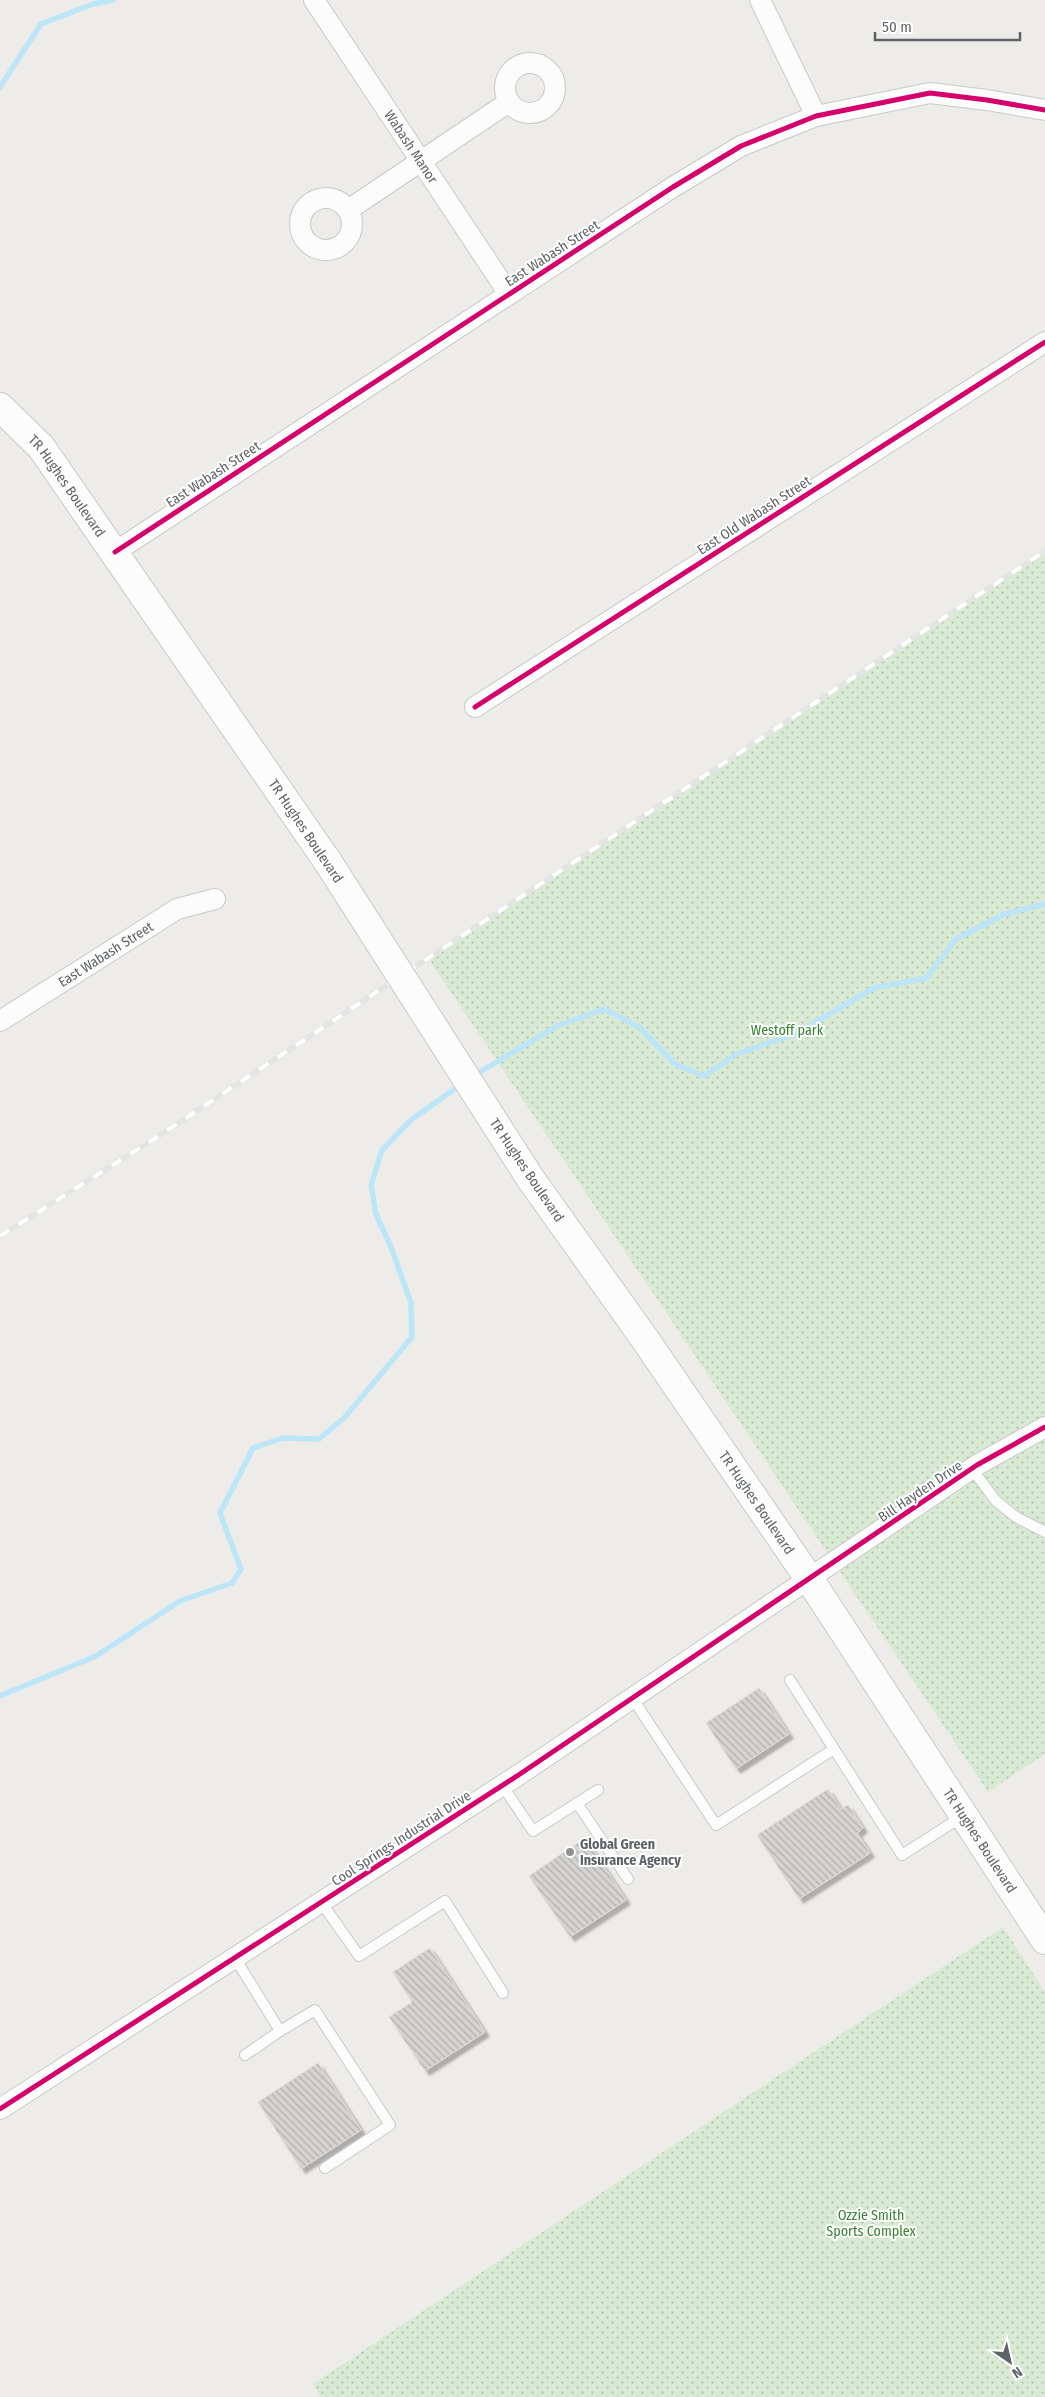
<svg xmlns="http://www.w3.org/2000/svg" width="1045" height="2397" font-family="'Fira Sans Condensed',sans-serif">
	<defs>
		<pattern id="park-dots" width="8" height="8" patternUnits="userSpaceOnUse" patternTransform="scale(1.25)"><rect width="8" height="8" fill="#d8ead4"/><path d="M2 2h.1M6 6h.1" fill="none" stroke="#b2c1b0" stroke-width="1.8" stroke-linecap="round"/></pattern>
		<pattern id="building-back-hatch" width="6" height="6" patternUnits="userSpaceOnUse" patternTransform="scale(1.25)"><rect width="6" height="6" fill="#d5d3d1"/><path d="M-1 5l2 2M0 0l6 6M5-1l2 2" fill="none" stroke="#b0afad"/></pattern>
		<filter id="shadow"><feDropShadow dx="4.5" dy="4.5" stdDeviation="1" flood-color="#0004"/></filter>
	</defs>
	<rect width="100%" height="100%" fill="#eeece9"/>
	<g fill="url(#park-dots)">
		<polygon points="1045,549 1045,1754 988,1792 428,958"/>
		<polygon points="1003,1927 1045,1992 1045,2397 321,2397 313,2384"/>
	</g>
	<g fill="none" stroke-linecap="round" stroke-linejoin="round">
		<g stroke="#bde5f8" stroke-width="5.5">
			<polyline points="0,87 41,24 93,4 113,0"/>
			<polyline points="473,1076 557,1026 604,1009 639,1027 675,1064 704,1076 737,1054 795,1034 874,988 926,978 956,939 1005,914 1045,904"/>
			<polyline points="0,1696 96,1656 180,1601 232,1583 241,1569 220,1513 253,1448 283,1438 319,1439 345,1417 412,1337 411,1303 391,1247 376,1214 371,1185 382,1150 412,1119 462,1084"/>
		</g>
	</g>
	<g fill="url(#building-back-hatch)" stroke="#dedcd8" filter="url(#shadow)">
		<polygon points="759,1688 789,1734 736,1769 706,1723"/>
		<polygon points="828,1789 841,1809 848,1805 863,1828 857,1833 870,1853 799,1899 757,1835"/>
		<polygon points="585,1838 626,1900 570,1937 529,1876"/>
		<polygon points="430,1948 485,2032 425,2071 389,2017 412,2002 393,1972"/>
		<polygon points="318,2063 361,2130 301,2169 258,2102"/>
	</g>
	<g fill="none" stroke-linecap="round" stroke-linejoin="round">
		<defs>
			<g id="lane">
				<polyline points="972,1469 996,1501 1016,1517 1045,1532"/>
				<polyline points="790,1680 834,1749"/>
				<polyline points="633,1699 716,1825 834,1749 902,1855 963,1816"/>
				<polyline points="502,1785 533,1831 598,1790"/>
				<polyline points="577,1803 628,1879"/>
				<polyline points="321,1902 359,1956 445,1901 503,1993"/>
				<polyline points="235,1958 280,2031 315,2010 390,2125 325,2168"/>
				<polyline points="245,2055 280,2031"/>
			</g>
			<g id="street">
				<path id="s1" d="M314,0l195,294"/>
				<polyline points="760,0 816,116"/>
				<circle cx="530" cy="88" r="25"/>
				<circle cx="326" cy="224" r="26"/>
				<polyline points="348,210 509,102"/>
				<polyline points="115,552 673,187 741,146 816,116 930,93 987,100 1045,110"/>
				<polyline points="475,707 1045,342"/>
				<path id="s2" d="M0,1021l177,-112 38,-10"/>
				<polyline points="0,2109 520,1774 977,1465 1045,1427"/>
			</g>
			<g id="secondary">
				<path id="s3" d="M0,407l41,40 287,415"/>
				<path id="s4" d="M530,1178l112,157 168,245 235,360"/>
			</g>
		</defs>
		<use href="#lane" stroke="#cac9ca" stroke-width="12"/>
		<use href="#street" stroke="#cac9ca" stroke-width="22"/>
		<use href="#secondary" stroke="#c9c9ca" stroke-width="30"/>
		<use href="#lane" stroke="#fcfcfc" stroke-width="10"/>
		<use href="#street" stroke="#fcfcfc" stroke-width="20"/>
		<use href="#secondary" stroke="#fcfcfc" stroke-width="28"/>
		<defs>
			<polyline id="rail" points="0,1236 151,1141 1045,551"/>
		</defs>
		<use href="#rail" stroke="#e3e4e3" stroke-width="5.5"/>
		<use href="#rail" stroke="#fff" stroke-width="4" stroke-dasharray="11" stroke-linecap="butt"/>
		<defs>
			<polyline id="secondary-bridge" points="328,862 530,1178"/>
		</defs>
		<use href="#secondary-bridge" stroke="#c9c9ca" stroke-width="30" stroke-linecap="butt"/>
		<use href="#secondary-bridge" stroke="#fcfcfc" stroke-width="28"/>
		<defs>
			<g id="cycleway">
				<polyline points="115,552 673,187 741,146 816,116 930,93 987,100 1045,110"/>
				<polyline points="475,707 1045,342"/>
				<polyline points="0,2109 520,1774 977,1465 1045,1427"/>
			</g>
		</defs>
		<use href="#cycleway" stroke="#fff" stroke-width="8"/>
		<use href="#cycleway" stroke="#d6006c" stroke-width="5"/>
	</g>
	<circle fill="#909394" stroke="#fff" stroke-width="2" cx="570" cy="1852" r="5"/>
	<g text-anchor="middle" stroke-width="4" stroke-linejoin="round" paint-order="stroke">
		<g font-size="14" fill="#5e6367" stroke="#fff">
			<text dy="5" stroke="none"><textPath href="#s1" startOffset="176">Wabash Manor</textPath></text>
			<text transform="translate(552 253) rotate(-33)" y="5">East Wabash Street</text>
			<text transform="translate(213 474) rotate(-33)" y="5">East Wabash Street</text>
			<text dy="5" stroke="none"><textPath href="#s3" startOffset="104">TR Hughes Boulevard</textPath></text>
			<text transform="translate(754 515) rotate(-33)" y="5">East Old Wabash Street</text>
			<text transform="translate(306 831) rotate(56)" y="5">TR Hughes Boulevard</text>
			<text dy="5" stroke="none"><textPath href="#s2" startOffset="125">East Wabash Street</textPath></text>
			<text transform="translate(527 1170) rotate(56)" y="5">TR Hughes Boulevard</text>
			<text transform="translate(920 1491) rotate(-34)" y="5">Bill Hayden Drive</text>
			<text dy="5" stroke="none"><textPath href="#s4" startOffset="396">TR Hughes Boulevard</textPath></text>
			<text transform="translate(401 1838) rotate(-33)" y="5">Cool Springs Industrial Drive</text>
			<text dy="5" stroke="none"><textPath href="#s4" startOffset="801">TR Hughes Boulevard</textPath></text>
		</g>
		<g font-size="14" fill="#358330" stroke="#fff">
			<text x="787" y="1035">Westoff park</text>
			<text x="871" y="2220">Ozzie Smith<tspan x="871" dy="16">Sports Complex</tspan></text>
		</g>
		<g font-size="14" font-weight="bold" fill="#5e6367" stroke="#fff" text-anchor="start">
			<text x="580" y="1849">Global Green<tspan x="580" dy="16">Insurance Agency</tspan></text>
		</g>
	</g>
	<g transform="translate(1010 2362) rotate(146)" stroke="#ffffff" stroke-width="4" paint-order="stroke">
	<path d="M0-4L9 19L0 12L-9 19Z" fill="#5e6367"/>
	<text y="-8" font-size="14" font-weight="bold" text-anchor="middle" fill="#5e6367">N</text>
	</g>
	<path d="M875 32v8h145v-8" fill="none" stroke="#5e6367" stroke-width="2.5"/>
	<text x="882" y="32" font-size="15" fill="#5e6367" stroke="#ffffff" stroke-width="4" paint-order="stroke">50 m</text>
</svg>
